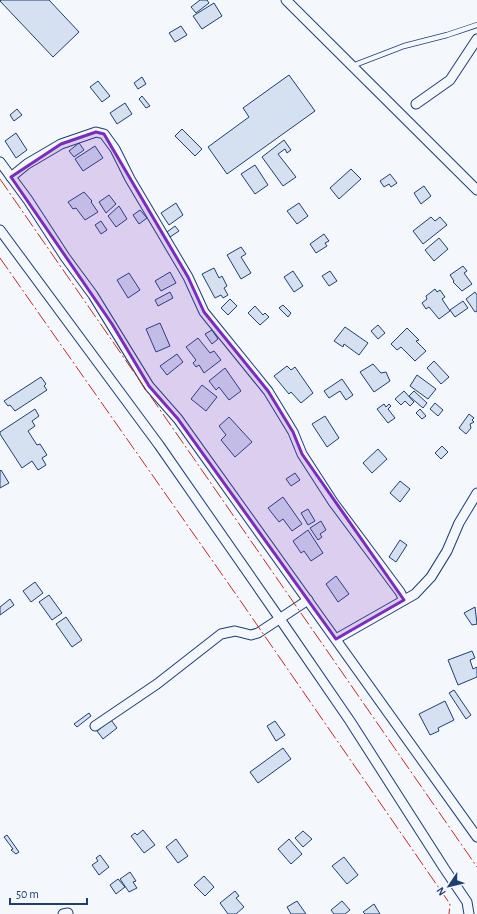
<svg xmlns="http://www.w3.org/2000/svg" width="477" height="914" font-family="'Alegreya Sans',sans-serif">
	<rect width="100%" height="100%" fill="#f4f7fb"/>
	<g fill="#d5e0f0" stroke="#1d3f73">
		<polygon points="1,0 49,0 79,32 53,57 0,1"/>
		<polygon points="200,0 207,0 209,3 196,13 191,7"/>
		<polygon points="214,3 222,16 202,29 193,16"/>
		<polygon points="181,26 187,35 175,42 169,33"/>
		<polygon points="289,75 315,111 227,174 208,147 249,117 243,108"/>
		<polygon points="142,77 146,84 138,89 134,83"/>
		<polygon points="98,81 110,96 102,102 90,87"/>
		<polygon points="142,96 150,106 146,108 139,99"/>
		<polygon points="125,103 132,114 117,124 110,113"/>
		<polygon points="17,109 22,115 14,121 10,115"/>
		<polygon points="182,129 202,149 195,156 175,136"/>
		<polygon points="16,133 27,150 16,158 5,141"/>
		<polygon points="284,140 291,150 287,153 285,149 278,154 296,177 283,186 262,157"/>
		<polygon points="79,143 84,150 74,157 69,151"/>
		<polygon points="95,146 103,158 83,171 75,159"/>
		<polygon points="255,165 268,185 255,194 241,174"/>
		<polygon points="351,169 361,179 339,199 330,188"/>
		<polygon points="390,174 397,183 391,187 389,184 384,187 380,181"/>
		<polygon points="424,186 431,196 421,204 414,193"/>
		<polygon points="84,192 92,201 91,202 98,212 85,220 76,208 73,209 68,202"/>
		<polygon points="109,195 116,204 106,213 99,202"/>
		<polygon points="176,203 183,215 169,225 161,213"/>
		<polygon points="299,203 308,216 297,224 287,211"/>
		<polygon points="119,206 127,219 116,227 108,216"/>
		<polygon points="140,210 147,218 139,224 133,215"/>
		<polygon points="431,217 435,221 440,217 447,225 423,244 413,231"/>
		<polygon points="101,221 107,230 101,234 95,225"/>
		<polygon points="175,226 179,231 170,237 167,232"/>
		<polygon points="324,234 329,241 325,243 327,246 316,253 310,244"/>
		<polygon points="439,238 448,249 434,261 425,250"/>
		<polygon points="241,247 246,254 241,257 251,273 241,279 227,255"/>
		<polygon points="463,266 467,271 464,273 472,284 462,291 453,282 454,281 450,275"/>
		<polygon points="214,268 219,278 222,276 227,286 224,288 228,295 223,298 221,295 215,298 202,274"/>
		<polygon points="293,271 303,286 294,292 284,277"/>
		<polygon points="330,271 337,281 329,286 322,276"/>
		<polygon points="170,272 176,283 161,291 155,281"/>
		<polygon points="129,273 140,290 128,298 117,280"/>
		<polygon points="435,289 437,292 440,290 445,297 442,299 450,311 439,319 429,307 426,309 422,303 427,299 426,296"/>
		<polygon points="170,292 173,298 158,306 155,300"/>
		<polygon points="475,292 477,295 477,311 475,312 466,299"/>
		<polygon points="230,299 237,306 228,315 221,308"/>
		<polygon points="463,301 468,308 455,317 450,310"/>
		<polygon points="283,305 291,313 288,317 279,308"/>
		<polygon points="255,306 263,315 265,313 269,317 260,325 248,313"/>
		<polygon points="160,323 170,346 156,352 146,329"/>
		<polygon points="378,325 385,333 378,339 371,331"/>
		<polygon points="345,327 368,343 359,355 344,344 343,347 334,341"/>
		<polygon points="407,328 419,340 416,341 426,351 415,361 401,347 397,350 391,344"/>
		<polygon points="212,330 218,339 212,344 205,334"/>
		<polygon points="198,338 210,353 214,351 221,360 204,373 199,365 196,367 193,363 196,360 186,347"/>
		<polygon points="177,354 183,362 167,375 160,366"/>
		<polygon points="434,361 449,377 441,384 427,368"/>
		<polygon points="373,364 381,373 386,372 390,381 374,392 360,372"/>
		<polygon points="287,366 291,370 295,367 313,393 301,403 291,392 289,394 274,376"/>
		<polygon points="225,368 241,391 229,400 219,387 216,390 209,381"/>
		<polygon points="417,375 436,389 428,399 410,386"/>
		<polygon points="41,377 46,384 44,386 47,390 15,411 10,405 8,406 4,401"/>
		<polygon points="342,379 353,395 346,400 340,391 329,398 324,391"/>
		<polygon points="202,385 217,397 206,411 191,399"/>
		<polygon points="404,391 414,402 410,406 405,401 401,405 395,399"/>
		<polygon points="414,391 427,403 423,408 409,396"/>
		<polygon points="435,403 443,410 438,416 430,409"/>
		<polygon points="384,404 386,407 389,404 391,406 388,409 395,418 388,423 377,409"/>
		<polygon points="35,409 39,416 32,421 35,426 28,431 37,445 40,444 47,455 42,458 46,465 38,470 32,461 22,468 0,434 0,432"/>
		<polygon points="420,409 426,416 422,419 416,413"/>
		<polygon points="469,414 474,418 472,420 474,422 470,424 471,428 466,434 459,428"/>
		<polygon points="325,416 339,438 327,447 312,424"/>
		<polygon points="229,417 252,442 235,457 221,440 226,435 219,426"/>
		<polygon points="442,446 448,452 441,459 435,453"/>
		<polygon points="378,449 387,459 372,473 363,463"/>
		<polygon points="1,470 9,483 0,488 0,471"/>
		<polygon points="295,473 300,480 291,486 286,479"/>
		<polygon points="400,481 410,489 400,502 390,493"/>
		<polygon points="283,497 302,524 292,531 283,519 279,522 268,508"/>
		<polygon points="308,509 315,521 308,525 301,513"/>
		<polygon points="321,521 326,530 320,534 322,537 318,540 310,528"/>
		<polygon points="308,530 323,553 311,561 304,551 301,553 293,541"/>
		<polygon points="400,540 407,545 396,562 389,557"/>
		<polygon points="336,576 349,594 338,602 326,584"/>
		<polygon points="35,582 43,593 31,602 23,591"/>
		<polygon points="49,595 62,613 52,620 39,602"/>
		<polygon points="10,599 14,605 0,615 0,607"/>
		<polygon points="475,607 477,624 472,625 464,613"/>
		<polygon points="66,617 82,640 72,647 56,624"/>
		<polygon points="472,651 475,658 470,660 473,669 477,667 477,677 458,685 448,660"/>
		<polygon points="454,690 471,715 466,719 449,693"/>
		<polygon points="445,701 454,720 438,728 439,731 430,735 419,714"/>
		<polygon points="89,713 91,716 77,727 74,724"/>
		<polygon points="111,720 117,728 103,739 97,731"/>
		<polygon points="275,721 285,735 276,741 267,726"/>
		<polygon points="283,748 291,759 258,783 250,772"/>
		<polygon points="143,830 155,845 144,853 131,836 135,833 137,835"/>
		<polygon points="303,831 312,839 303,847 295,838"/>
		<polygon points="7,835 19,852 16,854 11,850 13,849 4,837"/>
		<polygon points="176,839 188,856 178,863 166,847"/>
		<polygon points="289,839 302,854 291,864 278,849"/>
		<polygon points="100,855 109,867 99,875 92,865 98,861 96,858"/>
		<polygon points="344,857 358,875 347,884 332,866"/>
		<polygon points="130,872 136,881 133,882 137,888 129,892 120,879"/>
		<polygon points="204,876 214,887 205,896 194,885"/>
		<polygon points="118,879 125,887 116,894 110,885"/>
		<polygon points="235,891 239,896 236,898 244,907 236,914 228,914 220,903"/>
		<polygon points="297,901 306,914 291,914 287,907"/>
		<polygon points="342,901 350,910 345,914 334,914 331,910"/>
		<polygon points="374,904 380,914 365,914 363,912"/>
	</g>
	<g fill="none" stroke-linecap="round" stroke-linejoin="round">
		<defs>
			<polyline id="lane" points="352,66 404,46 447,35 477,25"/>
			<g id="street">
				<polyline points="286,0 477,190"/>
				<polyline points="416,104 450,80 477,39"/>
				<polyline points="0,162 28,200 65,257 93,295 149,386 178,419 477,837"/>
				<polyline points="11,177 27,164 61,144 96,132 104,134 115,149 130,179 188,277 204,312 268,391 293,432 302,454 333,502 400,592 404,600"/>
				<polyline points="0,230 159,445 280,619 350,721 444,868 467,902 469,914"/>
				<polyline points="336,639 415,594 431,577 447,551 459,523 477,493"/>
				<polyline points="95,726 157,684 221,634 235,631 251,635 258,633 308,600"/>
				<polyline points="63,914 68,913"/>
			</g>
		</defs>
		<use href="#lane" stroke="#1d3f73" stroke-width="6"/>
		<use href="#street" stroke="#1d3f73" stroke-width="11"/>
		<use href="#lane" stroke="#f4f7fb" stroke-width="4.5"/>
		<use href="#street" stroke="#f4f7fb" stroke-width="9"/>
		<g stroke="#c62828" stroke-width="1" stroke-dasharray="14 3 2 3" stroke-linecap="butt">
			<polyline points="0,179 477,867"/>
			<polyline points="0,258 235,593 450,904 449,914"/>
		</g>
	</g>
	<path fill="#7b2cbf" fill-opacity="0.2" stroke="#7b2cbf" stroke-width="3" stroke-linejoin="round" d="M96,132l8,2 84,143 16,35 64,79 25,41 9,22 102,146 -68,39 -158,-220 -29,-33 -37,-62 -101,-147 50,-33z"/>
	<g transform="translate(449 886) rotate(235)" stroke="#f4f7fb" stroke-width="3" paint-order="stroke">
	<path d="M0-3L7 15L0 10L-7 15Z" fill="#1d3f73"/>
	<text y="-6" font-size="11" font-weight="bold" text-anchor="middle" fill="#1d3f73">N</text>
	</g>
	<path d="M10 898v6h77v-6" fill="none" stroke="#1d3f73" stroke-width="2"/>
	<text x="16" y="898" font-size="12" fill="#1d3f73" stroke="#f4f7fb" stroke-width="3" paint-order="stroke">50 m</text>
</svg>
